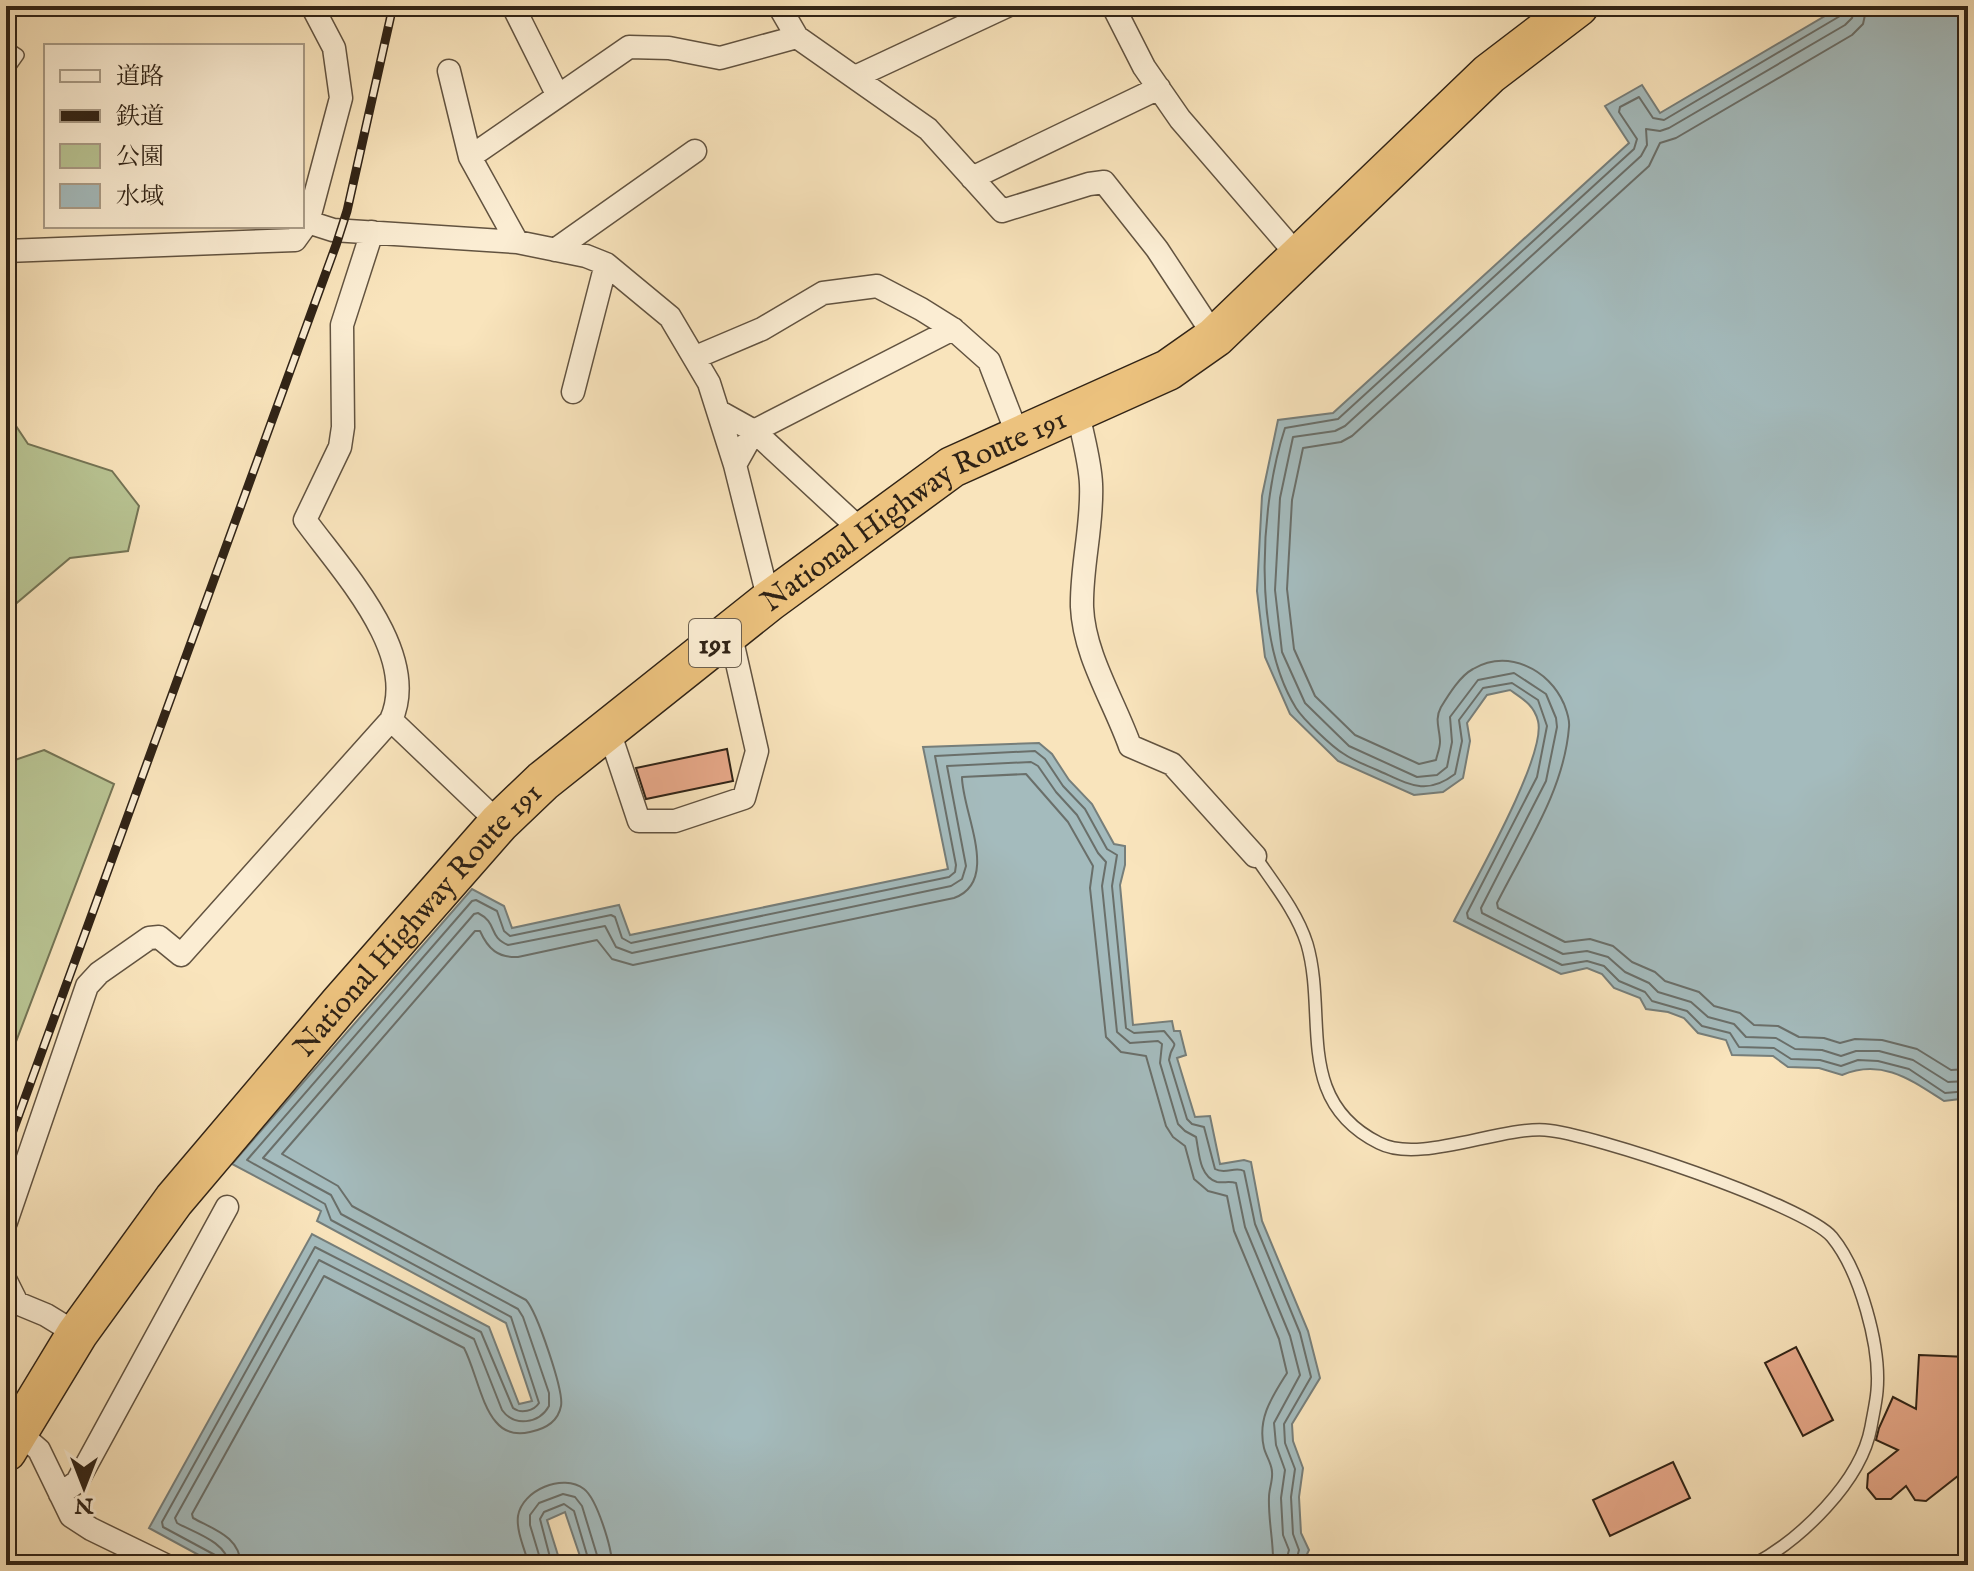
<svg xmlns="http://www.w3.org/2000/svg" width="1974" height="1571" viewBox="0 0 1974 1571" font-family="'IM FELL English','Noto Serif JP',serif">
<style>
.green{fill:#b9c594;stroke:#747455;stroke-width:2}
.water{fill:#a4bbbd;stroke:#767e7a;stroke-width:2}
.lines{fill:none;stroke-linecap:round;stroke-linejoin:round}
.shore{stroke:#6a6f6a;stroke-width:2}
.building{fill:#e8a98a;stroke:#302316;stroke-width:2}
.lane-casing{stroke:#625340;stroke-width:14}
.street-casing{stroke:#625340;stroke-width:25}
.highway-casing{stroke:#302316;stroke-width:43}
.lane{stroke:#fbedd3;stroke-width:11}
.street{stroke:#fbedd3;stroke-width:22}
.highway{stroke:#ecc27e;stroke-width:40}
.rail-casing{stroke:#302316;stroke-width:9}
.rail{stroke:#fbedd3;stroke-width:6;stroke-dasharray:18;stroke-linecap:butt}
.labels{text-anchor:middle;stroke-width:6;stroke-linejoin:round;paint-order:stroke}
.shield{fill:#fbedd3;stroke:#6d604f;stroke-width:2}
.shield-label{font-size:28px;font-weight:bold;fill:#302316}
.street-label{font-size:30px;fill:#302316;stroke:#fbedd3}
</style>
<rect width="100%" height="100%" fill="#f9e4bc"/>
<filter id="stains"><feTurbulence type="fractalNoise" baseFrequency=".0025" numOctaves="4"/><feColorMatrix values="0 0 0 0 .2 0 0 0 0 .09 0 0 0 0 .02 0 0 0 .5 -.17"/></filter>
<radialGradient id="worn" r=".72"><stop offset=".6" stop-color="#630" stop-opacity="0"/><stop offset="1" stop-color="#630" stop-opacity=".3"/></radialGradient>
<path class="green" d="M 6,411 L 28,444 L 112,471 L 139,506 L 128,551 L 70,558 L 6,612 Z
M 44,750 L 114,784 L 6,1068 L 6,763 Z"/>
<path class="water" d="M 1842,6 L 1968,6 L 1968,1098 L 1944,1101 C 1911,1080 1882,1058 1842,1075 L 1819,1068 L 1788,1067 L 1773,1056 L 1732,1055 L 1726,1040 L 1698,1033 L 1684,1018 L 1668,1012 L 1646,1009 L 1640,998 L 1614,988 L 1602,974 L 1587,968 L 1561,974 L 1454,921 C 1473,884 1547,755 1538,721 C 1534,705 1523,699 1510,690 L 1487,695 L 1467,723 L 1470,741 L 1463,778 L 1443,792 L 1414,795 L 1338,761 L 1290,714 L 1265,657 L 1257,591 L 1262,496 L 1278,420 L 1333,413 L 1629,143 L 1605,106 L 1642,85 L 1660,113 Z
M 1039,743 L 1052,754 L 1069,780 L 1092,804 L 1114,844 L 1125,846 L 1125,865 L 1120,885 L 1133,1025 L 1172,1021 L 1174,1031 L 1180,1031 L 1186,1055 L 1177,1058 L 1195,1117 L 1210,1116 L 1220,1164 L 1244,1160 L 1251,1162 L 1262,1221 L 1308,1331 L 1320,1378 L 1292,1424 L 1293,1441 L 1303,1468 L 1299,1497 L 1301,1533 L 1309,1550 L 1302,1565 L 583,1565 L 565,1512 L 547,1520 L 561,1565 L 217,1565 L 149,1528 L 312,1234 L 489,1327 L 519,1404 L 532,1401 L 506,1323 L 317,1221 L 321,1211 L 232,1164 L 472,889 L 504,906 L 512,928 L 619,905 L 630,935 L 948,869 L 923,747 Z"/>
<g class="lines">
<path class="shore" d="M 1845,6 L 1840,16 L 1664,120 L 1653,118 L 1639,97 L 1620,107 L 1619,112 L 1637,139 L 1634,149 L 1338,419 L 1285,428 C 1260,504 1252,637 1296,708 C 1303,719 1332,747 1344,754 C 1354,761 1366,765 1377,770 C 1407,783 1425,797 1455,774 L 1462,741 L 1459,720 L 1483,688 L 1512,683 L 1538,700 L 1547,726 L 1537,777 L 1467,913 L 1468,918 L 1562,965 L 1587,961 L 1604,966 L 1619,981 L 1645,992 L 1652,1001 L 1687,1011 L 1702,1026 L 1730,1033 L 1739,1047 L 1774,1048 L 1791,1059 L 1820,1060 L 1841,1066 L 1858,1060 L 1878,1061 L 1909,1069 L 1945,1093 L 1968,1091
M 1855,6 L 1852,18 L 1845,25 L 1669,128 L 1660,131 L 1646,129 L 1647,145 L 1641,156 L 1345,426 L 1335,431 L 1293,437 L 1280,498 L 1275,590 L 1282,652 L 1305,703 L 1349,746 L 1417,777 L 1437,775 L 1447,767 L 1452,742 L 1450,717 L 1478,680 L 1514,673 L 1546,694 L 1556,718 L 1557,727 L 1546,781 L 1481,908 L 1482,913 L 1563,954 L 1587,951 L 1608,957 L 1625,972 L 1649,983 L 1658,992 L 1691,1002 L 1708,1017 L 1734,1024 L 1746,1037 L 1776,1038 L 1795,1049 L 1822,1050 L 1841,1056 L 1856,1051 L 1879,1051 L 1913,1060 L 1948,1082 L 1968,1081
M 1867,6 L 1863,24 L 1852,35 L 1676,138 L 1660,143 L 1649,166 L 1352,436 L 1341,442 L 1303,448 L 1292,500 L 1287,589 L 1294,649 L 1315,696 L 1355,735 L 1419,764 L 1436,760 C 1437,755 1440,748 1440,742 C 1440,729 1434,720 1441,707 C 1449,694 1460,676 1473,669 C 1508,649 1549,669 1564,704 C 1567,712 1570,719 1569,727 C 1564,791 1525,847 1497,903 L 1498,908 L 1565,942 L 1590,939 L 1613,946 L 1632,962 L 1655,972 L 1665,981 L 1699,992 L 1714,1006 L 1740,1013 L 1754,1025 L 1778,1026 L 1799,1037 L 1824,1038 L 1840,1043 L 1855,1039 L 1882,1040 L 1917,1049 L 1951,1070 L 1968,1069
M 219,1565 L 215,1555 L 163,1527 L 162,1522 L 315,1247 L 481,1332 L 513,1408 C 521,1414 534,1411 539,1403 L 511,1317 L 331,1220 L 325,1204 L 247,1160 L 472,901 L 476,900 L 497,911 L 504,931 L 510,936 L 611,915 L 615,917 L 622,938 L 631,943 L 949,877 L 955,872 L 956,865 L 935,756 L 1035,751 L 1045,759 L 1063,786 L 1085,809 L 1107,849 L 1117,855 L 1112,886 L 1126,1028 L 1134,1033 L 1164,1031 C 1182,1052 1172,1039 1169,1060 L 1187,1119 L 1192,1124 L 1204,1127 L 1215,1169 C 1225,1175 1235,1166 1244,1171 L 1255,1224 L 1300,1333 L 1311,1377 L 1284,1424 L 1285,1443 L 1295,1469 L 1291,1497 L 1293,1534 L 1299,1550 L 1295,1565
M 229,1565 C 227,1542 195,1533 177,1523 L 175,1518 L 319,1260 L 474,1339 L 502,1410 C 514,1427 539,1424 549,1406 L 549,1393 L 523,1317 L 518,1309 L 341,1214 L 331,1195 L 263,1158 L 474,914 L 478,913 C 498,923 488,937 508,945 L 605,926 L 616,947 L 632,953 L 951,886 L 962,879 L 966,866 L 947,766 L 1031,762 L 1038,766 L 1056,792 L 1077,815 L 1098,853 L 1106,862 L 1102,886 L 1117,1032 L 1130,1043 L 1158,1041 L 1162,1044 L 1160,1063 L 1178,1124 L 1185,1131 L 1196,1137 C 1199,1151 1199,1177 1217,1182 C 1224,1183 1230,1181 1236,1183 L 1245,1227 L 1290,1336 L 1300,1375 L 1274,1423 L 1276,1445 L 1285,1470 L 1281,1498 L 1283,1535 L 1289,1550 L 1285,1565
M 241,1565 C 240,1537 215,1530 193,1518 L 192,1514 L 324,1276 L 464,1348 C 475,1369 481,1405 496,1422 C 505,1433 517,1435 530,1432 C 545,1429 558,1422 561,1406 C 564,1391 537,1312 526,1300 L 352,1206 L 338,1186 L 282,1154 L 475,931 L 480,931 C 488,949 498,958 518,957 L 597,940 L 612,959 L 633,965 L 954,898 C 1001,881 962,812 962,777 L 1026,774 L 1068,822 L 1093,866 L 1090,888 L 1106,1037 L 1121,1052 L 1146,1056 L 1166,1126 L 1173,1137 L 1185,1146 L 1194,1179 L 1208,1191 L 1227,1196 L 1234,1231 L 1279,1339 L 1287,1373 C 1272,1397 1257,1418 1264,1448 C 1266,1456 1272,1464 1272,1472 C 1273,1480 1269,1489 1269,1497 C 1268,1520 1274,1543 1273,1565
M 529,1565 C 525,1550 516,1531 518,1516 C 522,1490 563,1473 584,1489 C 597,1499 612,1548 612,1565
M 542,1565 L 530,1525 L 530,1515 L 539,1503 L 563,1494 L 575,1497 L 582,1506 L 600,1565
M 552,1565 L 540,1519 L 544,1512 L 564,1504 L 574,1511 L 590,1565"/>
</g>
<path class="building" d="M 727,749 L 733,781 L 646,799 L 636,768 Z
M 1796,1347 L 1833,1420 L 1803,1436 L 1765,1363 Z
M 1919,1355 L 1968,1357 L 1968,1468 L 1926,1501 L 1915,1500 L 1906,1486 L 1891,1499 L 1876,1499 L 1867,1488 L 1868,1474 L 1898,1450 L 1876,1440 L 1879,1428 L 1893,1397 L 1916,1409 Z
M 1673,1462 L 1690,1498 L 1610,1536 L 1593,1500 Z"/>
<g class="lines">
<defs>
<path id="lane" d="M 6,47 L 18,55 L 6,72
M 1255,856 C 1274,884 1297,912 1307,944 C 1328,1016 1293,1100 1379,1143 C 1419,1164 1498,1127 1545,1130 C 1591,1133 1805,1205 1832,1237 C 1860,1271 1881,1347 1877,1391 C 1876,1403 1873,1415 1871,1427 C 1861,1482 1800,1540 1753,1565"/>
<path id="street" d="M 513,6 L 558,96
M 779,6 L 797,37 L 928,129 L 1002,211 L 1089,184 L 1104,182 L 1157,249 L 1215,337
M 1113,6 L 1144,67 L 1180,119 L 1299,257
M 449,71 L 470,157
M 855,77 L 1007,6
M 972,178 L 1159,88
M 308,222 L 333,230 L 517,242 L 586,256 L 606,264 L 670,317 L 709,383 L 735,465 L 769,601
M 372,232 L 342,325 L 343,427 L 340,447 L 305,520 C 342,571 421,654 391,720 L 499,823
M 517,242 L 470,157 L 629,47 L 669,48 L 720,58 L 797,37
M 555,250 L 695,151
M 6,251 L 295,240 L 308,222 L 341,98 L 334,48 L 312,6
M 696,357 L 762,329 L 823,293 L 877,286 L 921,309 L 953,329 L 989,361 L 1018,436
M 573,392 L 606,264
M 718,411 L 754,431 L 953,329
M 1078,412 C 1082,435 1090,460 1091,484 C 1093,525 1081,566 1082,607 C 1084,655 1114,701 1130,746 L 1172,764 L 1255,856
M 735,465 L 754,431 L 863,532
M 608,728 L 639,821 L 675,821 L 744,798 L 757,751 L 730,632
M 6,1222 L 87,986 L 99,973 L 149,938 L 159,937 L 181,955 L 391,720
M 6,1281 L 17,1303 L 46,1315 L 77,1334
M 17,1431 L 39,1450 L 71,1516 L 91,1529 L 165,1565
M 60,1494 L 77,1482 L 227,1207"/>
<g id="highway">
<path id="s1" d="M 6,1451 L 77,1334 L 174,1200 L 340,1004 L 499,823 L 543,781 L 769,601 L 952,467 L 1168,370 L 1215,337 L 1489,74 L 1578,6"/>
</g>
</defs>
<use href="#lane" class="lane-casing"/>
<use href="#street" class="street-casing"/>
<use href="#highway" class="highway-casing"/>
<use href="#lane" class="lane"/>
<use href="#street" class="street"/>
<use href="#highway" class="highway"/>
<defs>
<path id="rail" d="M 6,1150 L 336,245 L 347,211 L 393,6"/>
</defs>
<use href="#rail" class="rail-casing"/>
<use href="#rail" class="rail"/>
</g>
<g class="labels">
<rect class="shield" x="689" y="619" width="52" height="48" rx="6"/>
<g class="shield-label">
<text x="715" y="653">191</text>
</g>
<g class="street-label">
<text dy="10" stroke="none"><textPath href="#s1" startOffset="1322">National Highway Route 191</textPath></text>
<text dy="10" stroke="none"><textPath href="#s1" startOffset="674">National Highway Route 191</textPath></text>
</g>
</g>
<rect width="1974" height="1571" fill="none" stroke="#f9e4bc" stroke-width="32"/>
<rect x="8" y="8" width="1958" height="1555" fill="none" stroke="#302316" stroke-width="4"/>
<rect x="16" y="16" width="1942" height="1539" fill="none" stroke="#302316" stroke-width="2"/>
<rect x="44" y="44" width="260" height="184" fill="#fbedd3" stroke="#aa9c87" stroke-width="2"/>
<rect x="60" y="70" width="40" height="12" fill="#fbedd3" stroke="#aa9c87" stroke-width="2"/>
<text x="116" y="84" font-size="24" fill="#302316">道路</text>
<rect x="60" y="110" width="40" height="12" fill="#302316" stroke="#aa9c87" stroke-width="2"/>
<text x="116" y="124" font-size="24" fill="#302316">鉄道</text>
<rect x="60" y="144" width="40" height="24" fill="#b9c594" stroke="#aa9c87" stroke-width="2"/>
<text x="116" y="164" font-size="24" fill="#302316">公園</text>
<rect x="60" y="184" width="40" height="24" fill="#a4bbbd" stroke="#aa9c87" stroke-width="2"/>
<text x="116" y="204" font-size="24" fill="#302316">水域</text>
<g transform="translate(84 1487) rotate(180)" stroke="#fbedd3" stroke-width="6" paint-order="stroke">
<path d="M0-6L14 30L0 20L-14 30Z" fill="#302316"/>
<text y="-12" font-size="22" font-weight="bold" text-anchor="middle" fill="#302316">N</text>
</g>
<rect width="100%" height="100%" filter="url(#stains)"/>
<rect width="100%" height="100%" fill="url(#worn)"/>
</svg>
